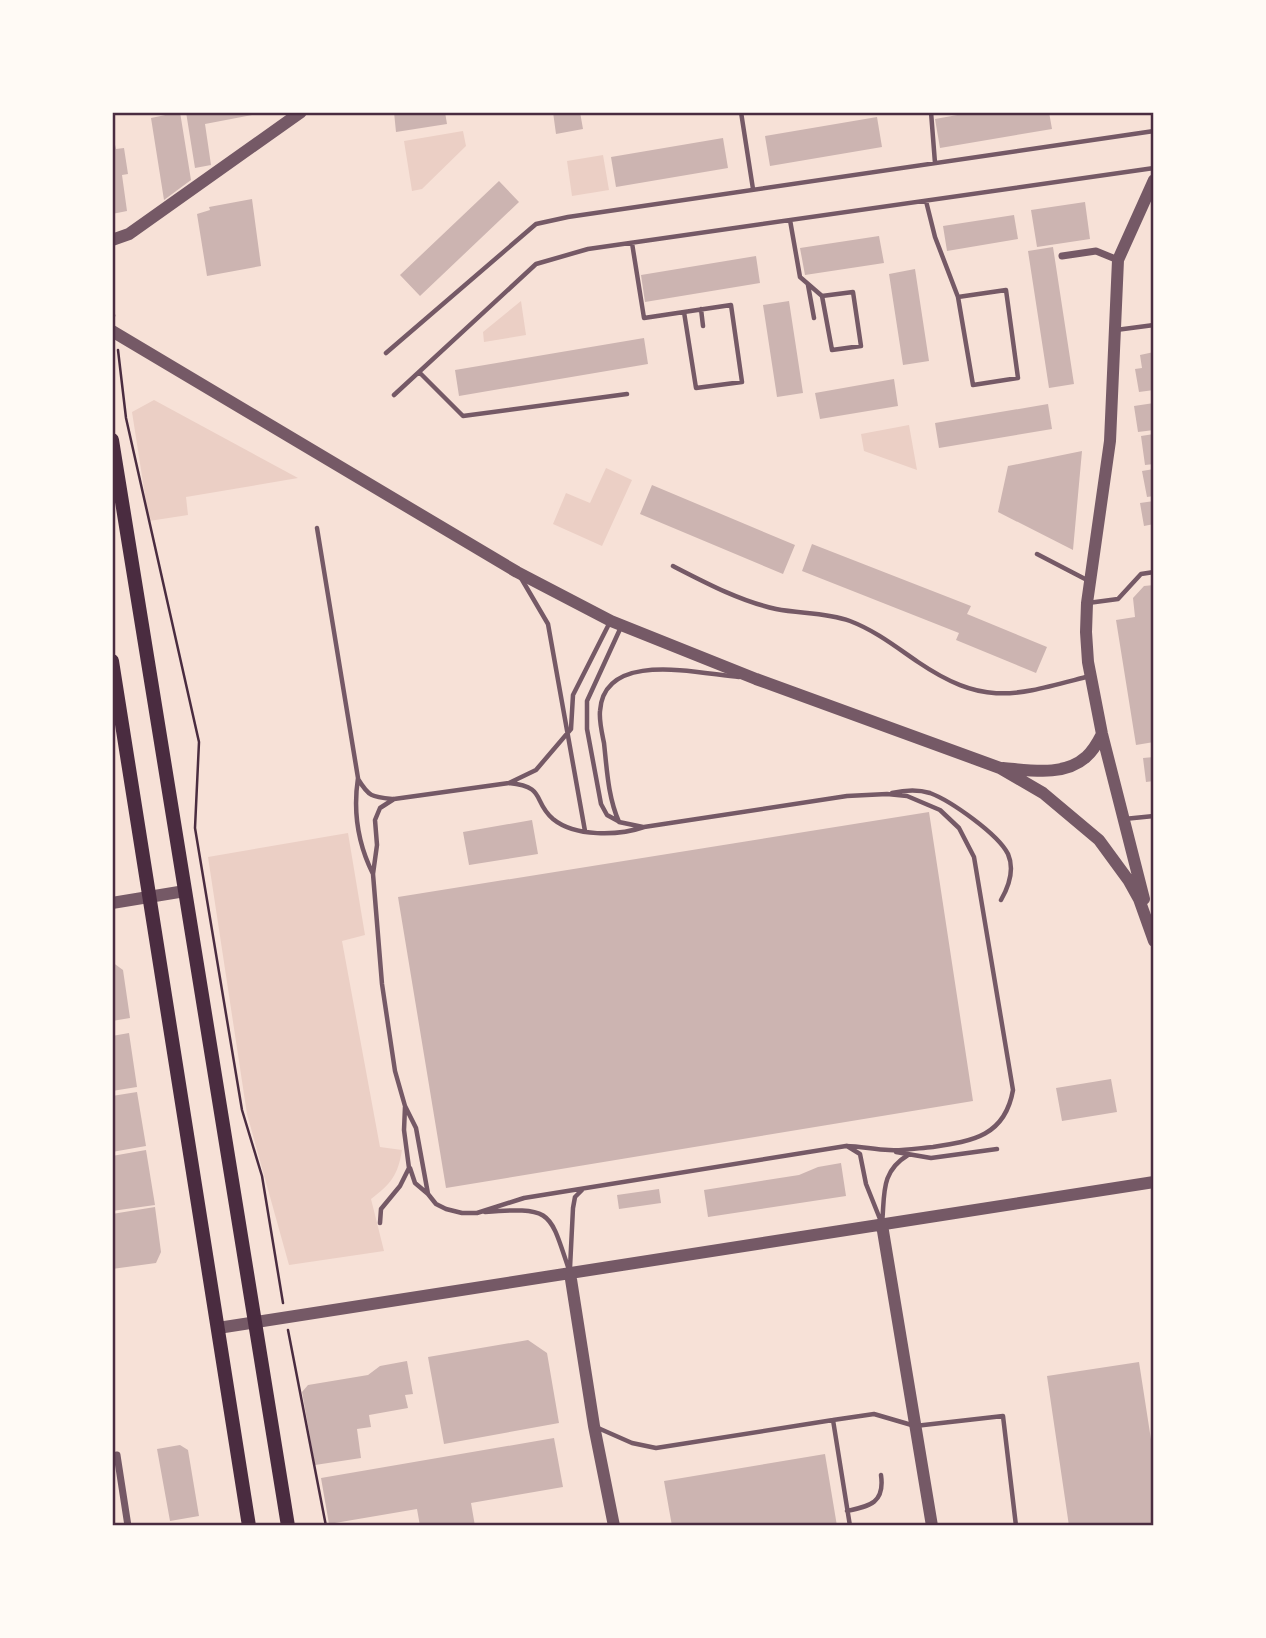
<svg xmlns="http://www.w3.org/2000/svg" width="1266" height="1638" viewBox="0 0 1266 1638" font-family="'Varela Round',sans-serif">
<style>
.green{fill:#ebcfc5}
.building{fill:#ccb4b1}
.lines{fill:none;stroke-linecap:round;stroke-linejoin:round}
.path{stroke:#4a2c40;stroke-width:2.5}
.service{stroke:#755966;stroke-width:4.5}
.minor{stroke:#755966;stroke-width:7}
.tertiary{stroke:#755966;stroke-width:12}
.primary{stroke:#4a2c40;stroke-width:14}
.neatline{fill:none;stroke:#4a2c40;stroke-width:2.5}
</style>
<rect width="100%" height="100%" fill="#f7e1d7"/>
<path class="green" d="M 463,131 L 466,146 L 422,189 L 412,191 L 404,141 Z
M 603,155 L 609,190 L 572,196 L 567,161 Z
M 521,301 L 526,335 L 484,342 L 483,332 Z
M 154,400 L 298,478 L 186,497 L 188,515 L 149,521 L 132,412 Z
M 909,425 L 917,470 L 864,451 L 861,434 Z
M 606,468 L 632,480 L 602,546 L 553,524 L 566,493 L 590,503 Z
M 348,833 L 365,935 L 342,941 L 380,1147 L 402,1150 C 398,1175 391,1184 371,1199 L 384,1251 L 289,1265 L 247,1114 L 208,857 Z"/>
<path class="building" d="M 180,112 L 191,180 L 164,200 L 151,118 Z
M 186,112 L 263,112 L 263,113 L 205,124 L 211,165 L 195,168 Z
M 394,112 L 445,112 L 447,124 L 396,132 Z
M 553,112 L 580,112 L 583,129 L 556,134 Z
M 974,112 L 1049,112 L 1052,129 L 940,148 L 935,119 Z
M 877,117 L 882,147 L 770,166 L 765,136 Z
M 112,132 L 116,149 L 124,148 L 128,174 L 122,175 L 127,211 L 112,214 Z
M 723,138 L 728,168 L 616,187 L 611,157 Z
M 499,181 L 519,202 L 420,296 L 400,275 Z
M 252,199 L 261,266 L 207,276 L 197,214 L 210,210 L 209,207 Z
M 1085,202 L 1090,239 L 1037,247 L 1031,210 Z
M 1014,215 L 1018,239 L 947,251 L 943,226 Z
M 879,236 L 884,263 L 805,275 L 800,248 Z
M 1053,247 L 1074,384 L 1049,388 L 1028,251 Z
M 756,256 L 760,283 L 645,302 L 641,275 Z
M 915,269 L 929,361 L 903,365 L 889,274 Z
M 789,301 L 803,393 L 777,397 L 763,305 Z
M 644,338 L 648,364 L 459,396 L 455,370 Z
M 1154,352 L 1154,390 L 1139,392 L 1135,369 L 1142,368 L 1140,355 Z
M 894,379 L 898,406 L 820,419 L 815,393 Z
M 1154,403 L 1154,430 L 1138,432 L 1134,406 Z
M 1048,404 L 1052,429 L 939,448 L 935,423 Z
M 1154,434 L 1154,464 L 1145,465 L 1141,436 Z
M 1082,451 L 1073,550 L 998,512 L 1008,466 Z
M 1154,469 L 1154,496 L 1147,497 L 1142,471 Z
M 652,485 L 795,545 L 783,574 L 640,514 Z
M 1154,501 L 1154,524 L 1144,526 L 1140,503 Z
M 812,544 L 971,606 L 967,614 L 1047,647 L 1036,673 L 956,640 L 959,633 L 802,571 Z
M 1154,585 L 1154,742 L 1136,745 L 1116,620 L 1135,617 L 1133,598 L 1144,586 Z
M 1154,757 L 1154,781 L 1146,782 L 1143,758 Z
M 929,812 L 973,1101 L 446,1188 L 398,897 Z
M 532,820 L 538,854 L 469,865 L 463,832 Z
M 112,962 L 123,970 L 130,1018 L 112,1021 Z
M 129,1033 L 137,1087 L 112,1091 L 112,1036 Z
M 1111,1079 L 1117,1112 L 1062,1121 L 1056,1088 Z
M 137,1092 L 146,1146 L 112,1152 L 112,1096 Z
M 146,1150 L 155,1205 L 112,1211 L 112,1156 Z
M 841,1163 L 846,1196 L 708,1217 L 704,1190 L 799,1175 L 818,1167 Z
M 659,1189 L 661,1203 L 619,1209 L 617,1195 Z
M 155,1207 L 161,1252 L 156,1263 L 112,1269 L 112,1214 Z
M 528,1340 L 547,1353 L 559,1423 L 444,1444 L 428,1357 Z
M 407,1361 L 413,1394 L 405,1395 L 408,1408 L 369,1415 L 371,1427 L 357,1429 L 361,1458 L 315,1465 L 302,1392 L 308,1385 L 368,1375 L 380,1366 Z
M 1139,1362 L 1154,1459 L 1154,1525 L 1069,1526 L 1047,1376 Z
M 554,1438 L 563,1487 L 471,1503 L 475,1526 L 420,1526 L 417,1509 L 329,1524 L 321,1478 Z
M 180,1445 L 188,1450 L 199,1516 L 170,1521 L 157,1449 Z
M 825,1454 L 837,1526 L 672,1526 L 664,1481 Z"/>
<g class="lines">
<path class="path" d="M 112,300 L 114,316
M 118,350 L 126,418 L 199,742 L 195,828 L 242,1110 L 262,1176 L 283,1303
M 288,1330 L 326,1526"/>
<path class="service" d="M 640,112 L 648,112
M 741,112 L 753,189
M 931,112 L 935,163
M 926,201 L 935,237 L 958,297 L 973,385 L 1018,378 L 1006,290 L 958,297
M 790,220 L 800,277 L 822,296 L 832,350 L 861,346 L 853,292 L 822,296
M 632,243 L 644,318 L 684,312 L 696,388 L 742,382 L 731,305 L 684,312
M 808,285 L 814,318
M 701,309 L 703,326
M 1116,330 L 1154,325
M 386,353 L 536,224 L 568,217 L 1154,131
M 419,372 L 463,416 L 627,394
M 394,395 L 536,264 L 588,249 L 1154,168
M 317,528 L 358,778 C 353,811 358,844 373,874
M 1037,554 L 1087,580
M 673,566 C 706,583 740,601 776,609 C 801,614 825,612 850,621 C 876,631 896,647 918,662 C 986,708 1016,695 1090,676
M 521,578 L 548,624 L 585,831
M 1088,603 L 1118,599 L 1141,574 L 1154,572
M 358,779 C 369,797 372,797 393,799
M 509,783 C 547,787 532,801 553,819 C 575,837 618,836 644,827 L 847,796 L 887,794 L 907,796 L 940,810 L 959,828 L 974,857 L 1013,1090 C 1005,1136 973,1141 933,1147 C 919,1148 903,1151 889,1150 C 875,1150 861,1146 846,1146 L 524,1198 L 477,1213 L 462,1213 L 446,1209 L 436,1204 L 428,1194 L 416,1128 L 405,1106 L 395,1071 L 382,984 L 373,874 L 377,845 L 375,820 L 380,808 L 394,799 L 509,783 L 536,770 L 571,729 L 573,695 L 610,622
M 892,793 C 905,790 917,789 930,793 C 951,801 998,834 1008,854 C 1015,870 1009,886 1001,900
M 1124,819 L 1154,816
M 618,821 L 607,815 L 601,804 L 587,729 L 587,701 L 621,627
M 643,827 L 619,822 C 608,797 607,770 604,743 C 602,733 599,721 600,711 C 604,649 700,674 739,677
M 847,1146 L 860,1154 L 866,1184 L 882,1224
M 896,1152 L 931,1158 L 997,1149
M 410,1168 L 415,1183 L 428,1194
M 485,1212 C 553,1207 549,1210 570,1273
M 380,1223 L 381,1209 L 400,1186 L 409,1168 L 404,1130 L 405,1107
M 882,1224 C 885,1194 880,1172 908,1155
M 570,1268 L 573,1208 L 575,1197 L 582,1190
M 598,1428 L 632,1443 L 656,1448 L 833,1420
M 847,1511 C 870,1506 885,1503 881,1475
M 850,1526 L 833,1420 L 874,1414 L 915,1426 L 1003,1416 L 1016,1526"/>
<path class="minor" d="M 1062,256 L 1096,251 L 1118,260
M 112,1456 L 117,1455 L 128,1526"/>
<path class="tertiary" d="M 112,240 L 129,234 L 301,112
M 112,331 L 517,572 L 611,621 L 756,679 L 1000,768 L 1043,793 L 1099,840 L 1129,881 L 1139,899 L 1154,941
M 1003,768 C 1029,770 1064,777 1086,757 C 1093,751 1098,742 1102,734
M 1144,899 L 1102,734 L 1088,662 L 1086,632 L 1087,603 L 1110,441 L 1118,260 L 1154,180
M 112,903 L 185,891
M 882,1225 L 932,1526
M 570,1273 L 594,1426 L 614,1526
M 218,1328 L 1154,1182"/>
<path class="primary" d="M 112,440 L 288,1526
M 112,661 L 249,1526"/>
</g>
<rect width="1266" height="1638" fill="none" stroke="#fffaf5" stroke-width="228"/>
<rect x="114" y="114" width="1038" height="1410" class="neatline"/>
</svg>
